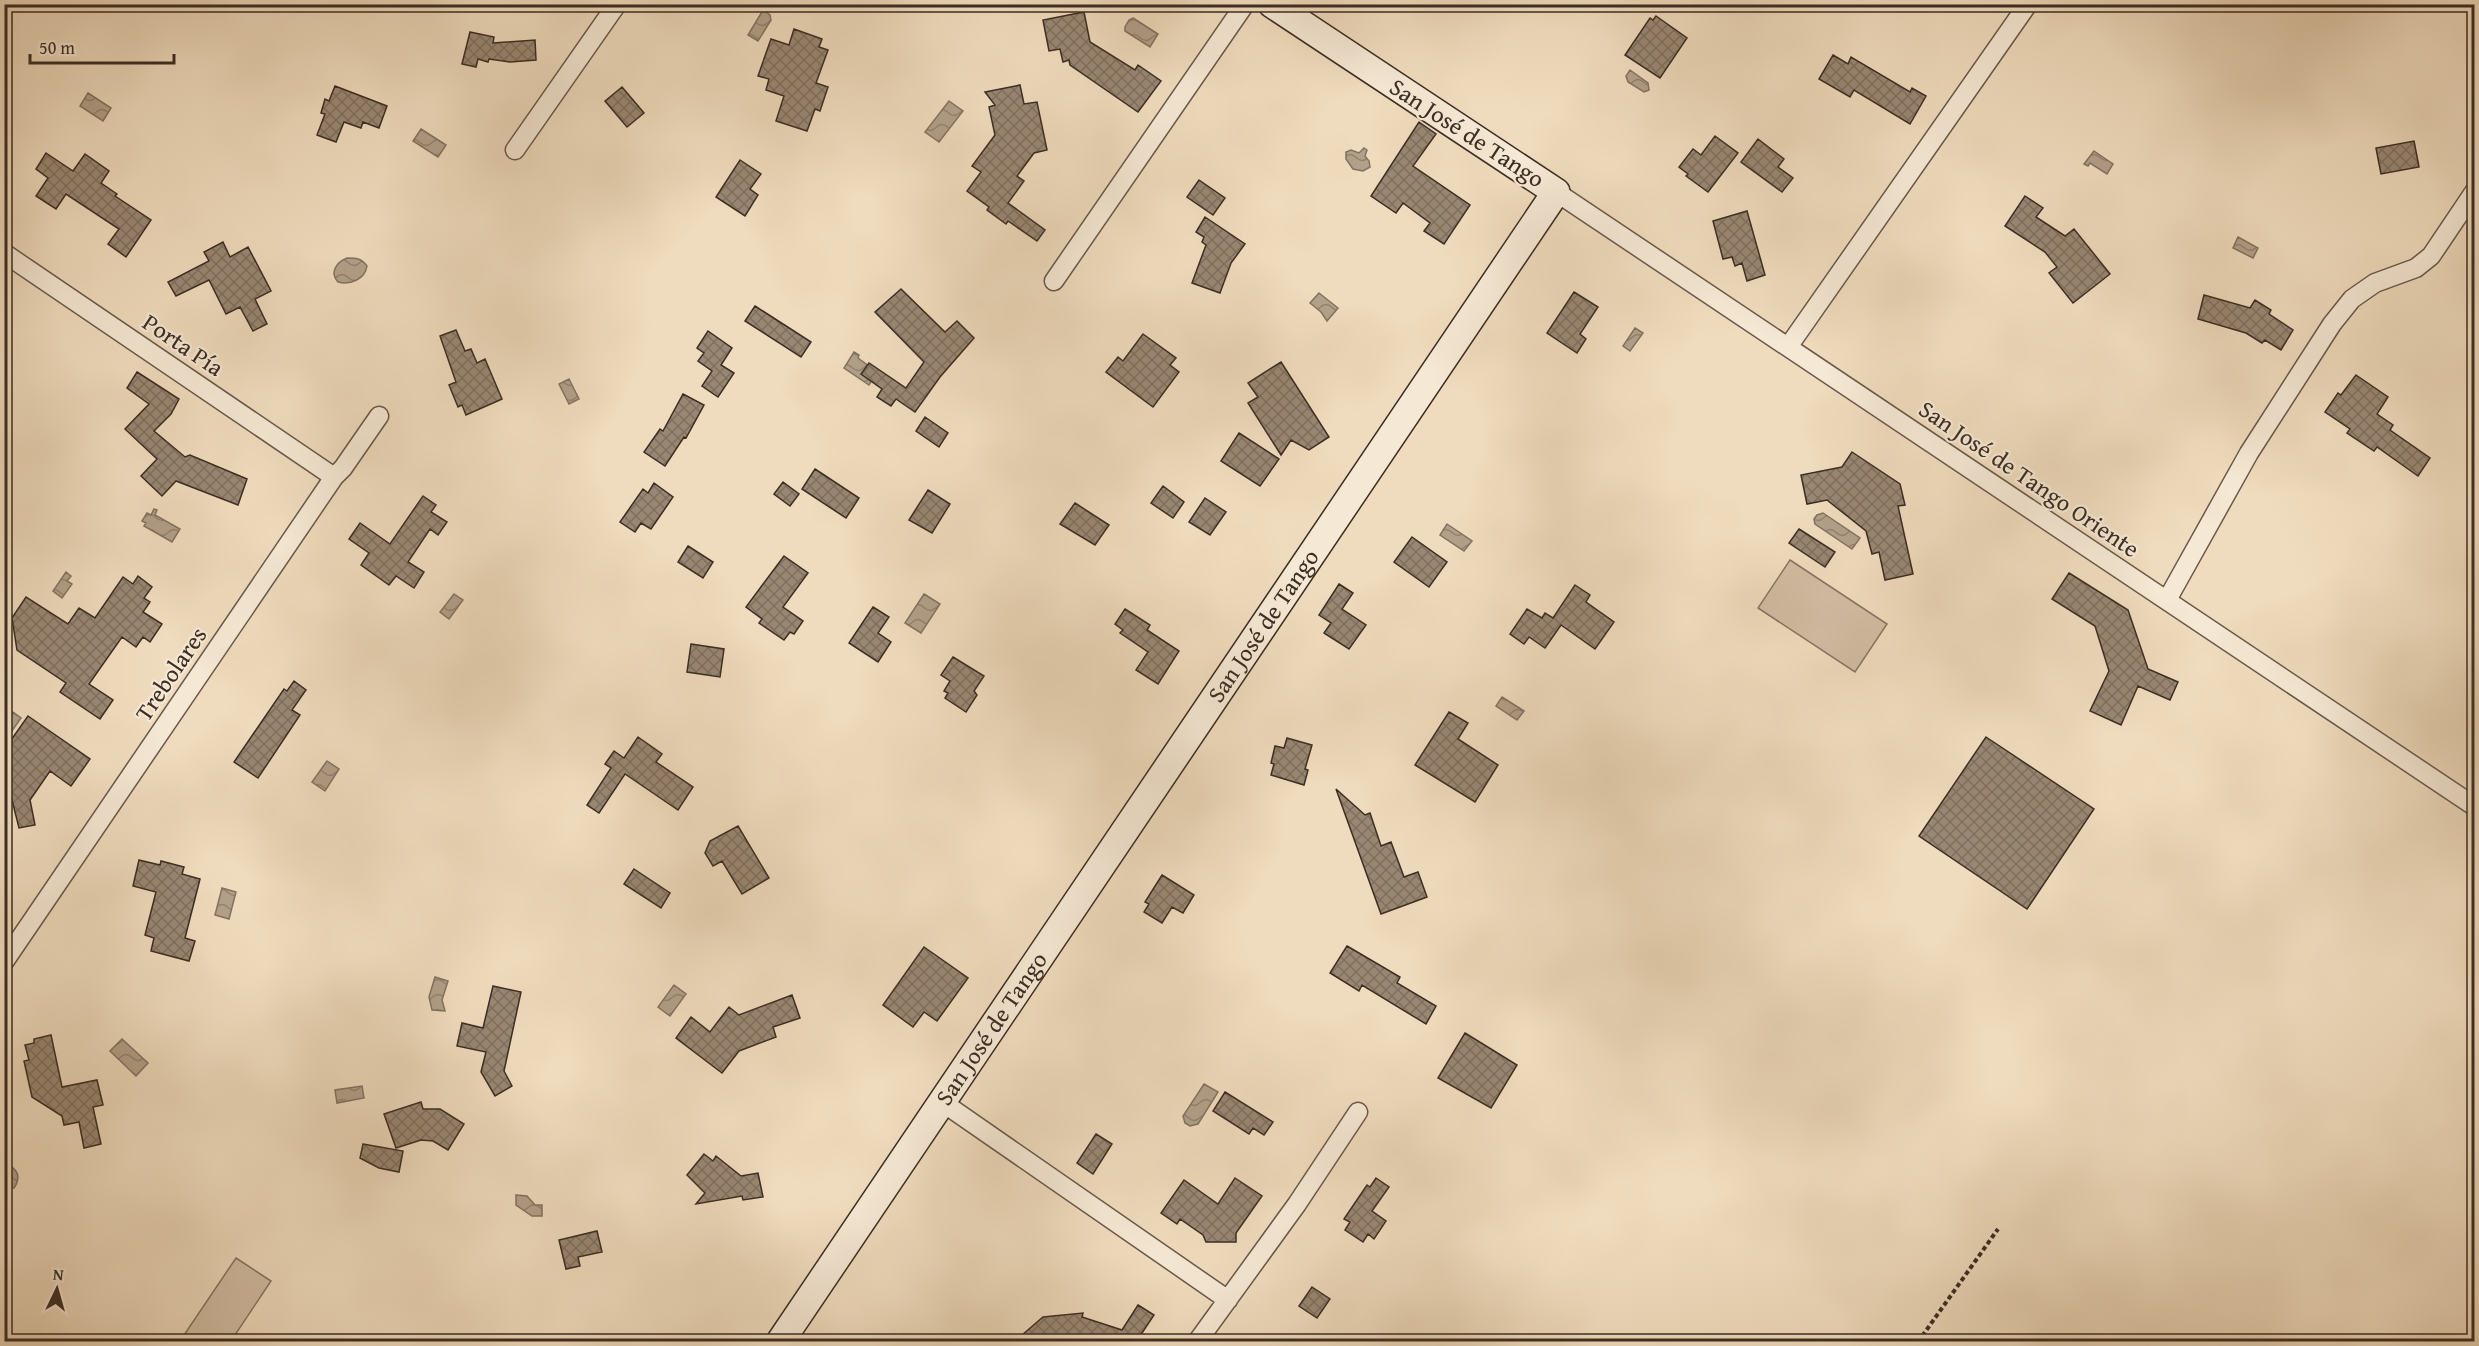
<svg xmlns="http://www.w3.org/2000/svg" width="2479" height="1346" viewBox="0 0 2479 1346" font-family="'Gentium Book Plus',serif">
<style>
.pitch{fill:#d1bda3;stroke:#867563;stroke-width:1.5}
.water{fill:url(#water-waves);stroke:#837260;stroke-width:1.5}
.building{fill:url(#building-cross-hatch);stroke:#3c2d23;stroke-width:1.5}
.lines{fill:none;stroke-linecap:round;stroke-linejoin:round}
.street-casing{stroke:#69584a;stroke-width:21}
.secondary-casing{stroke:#3c2d23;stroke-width:30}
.path{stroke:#3c2d23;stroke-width:4;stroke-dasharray:4.5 3;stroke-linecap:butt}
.street{stroke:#f5e8d4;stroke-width:18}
.secondary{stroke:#f5e8d4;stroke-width:27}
.labels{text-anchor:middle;stroke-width:4.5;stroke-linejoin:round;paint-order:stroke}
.street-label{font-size:24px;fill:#3c2d23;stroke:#f5e8d4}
</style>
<defs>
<pattern id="water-waves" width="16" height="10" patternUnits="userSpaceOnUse" patternTransform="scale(1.5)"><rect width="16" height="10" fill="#b2a089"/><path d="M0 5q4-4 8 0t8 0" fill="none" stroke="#928370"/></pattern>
<pattern id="building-cross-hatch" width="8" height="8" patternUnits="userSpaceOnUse" patternTransform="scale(1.5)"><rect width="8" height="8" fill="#998773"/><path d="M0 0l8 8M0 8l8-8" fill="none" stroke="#7e6f5e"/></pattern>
</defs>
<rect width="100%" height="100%" fill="#efdbbd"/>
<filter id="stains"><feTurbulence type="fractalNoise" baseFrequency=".00333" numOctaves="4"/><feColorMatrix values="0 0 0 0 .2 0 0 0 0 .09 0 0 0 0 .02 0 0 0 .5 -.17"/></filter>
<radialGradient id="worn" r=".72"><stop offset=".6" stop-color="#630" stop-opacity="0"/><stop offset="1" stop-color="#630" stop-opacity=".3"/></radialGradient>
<path class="pitch" d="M 1790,560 L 1887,624 L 1855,672 L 1758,608 Z
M 236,1258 L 271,1281 L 231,1341 L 180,1341 Z"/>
<path class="water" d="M 763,10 L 770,15 L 771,20 L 758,41 L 748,35 Z
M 1133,18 L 1158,34 L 1150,47 L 1125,31 L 1125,27 L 1129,20 Z
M 1630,70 L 1648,83 L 1649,90 L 1644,92 L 1628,82 L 1626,76 Z
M 88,93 L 111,108 L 103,121 L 80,106 Z
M 949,101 L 963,111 L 939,142 L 925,132 Z
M 421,129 L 446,145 L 438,157 L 413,141 Z
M 1364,148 L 1367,150 L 1365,156 L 1369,161 L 1370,167 L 1363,171 L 1353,169 L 1346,159 L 1346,152 L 1351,150 L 1359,153 Z
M 2094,151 L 2113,164 L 2107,174 L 2090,163 L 2088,166 L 2084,164 Z
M 2238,237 L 2258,248 L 2253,258 L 2233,248 Z
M 347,258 C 356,258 361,258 367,266 C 365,280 350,285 338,282 C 329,272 337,262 347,258 Z
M 1319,293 L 1338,308 L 1327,321 L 1321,312 L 1310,303 Z
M 1635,328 L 1643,333 L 1630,351 L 1623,346 Z
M 854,352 L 859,355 L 858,358 L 877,372 L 869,385 L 844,368 Z
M 569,379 L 579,399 L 569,404 L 559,384 Z
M 154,509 L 157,510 L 155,515 L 180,529 L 172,542 L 144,526 L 146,523 L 142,521 L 147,513 L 151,515 Z
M 1823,513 L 1860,538 L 1852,549 L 1815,524 L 1814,519 L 1817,515 Z
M 1447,524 L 1472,541 L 1464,551 L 1440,535 Z
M 66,572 L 71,576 L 67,581 L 72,584 L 62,598 L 53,591 Z
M 454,594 L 463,600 L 449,619 L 440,612 Z
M 924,594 L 940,604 L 921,633 L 905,623 Z
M 1502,697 L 1524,711 L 1517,720 L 1496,706 Z
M 13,712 L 21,718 L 7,738 L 5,736 L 5,723 Z
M 327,761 L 339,769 L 325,791 L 312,782 Z
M 222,888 L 236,892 L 229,919 L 215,915 Z
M 435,977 L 448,981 L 442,1000 L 445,1011 L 432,1010 L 429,997 Z
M 674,985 L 686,994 L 670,1016 L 658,1007 Z
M 122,1039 L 148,1063 L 136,1076 L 110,1051 Z
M 1204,1084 L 1218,1092 L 1198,1124 L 1190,1126 L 1185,1123 L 1183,1116 Z
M 362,1086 L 364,1098 L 337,1103 L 335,1090 Z
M 4,1163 C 17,1168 22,1176 14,1188 L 9,1189 L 5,1186 Z
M 516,1195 L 527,1196 L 535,1205 L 542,1205 L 542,1216 L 532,1216 L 516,1205 Z"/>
<path class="building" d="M 1084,12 L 1090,42 L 1135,70 L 1138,65 L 1161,81 L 1138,112 L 1070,65 L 1069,60 L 1063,62 L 1060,49 L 1049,51 L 1043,20 Z
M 1656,16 L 1687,38 L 1660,78 L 1625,55 L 1650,18 L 1653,20 Z
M 794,29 L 822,39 L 819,47 L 828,50 L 816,83 L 828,87 L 820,111 L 815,109 L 807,131 L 776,121 L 784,96 L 766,90 L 769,79 L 758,76 L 771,39 L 789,45 Z
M 470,32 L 494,37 L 493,43 L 535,40 L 536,60 L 510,62 L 489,59 L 488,62 L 478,59 L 476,67 L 462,64 Z
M 1833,55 L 1848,64 L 1851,57 L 1910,92 L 1912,88 L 1926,96 L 1910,124 L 1854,90 L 1850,97 L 1819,79 Z
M 1020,85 L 1024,104 L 1037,102 L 1047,150 L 1034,153 L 1017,176 L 1024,181 L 1008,203 L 1045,230 L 1037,241 L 1008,221 L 1006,224 L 987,210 L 989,207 L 967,191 L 981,172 L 972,166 L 995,135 L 989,107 L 995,105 L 985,92 Z
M 335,86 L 387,106 L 379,128 L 363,122 L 361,128 L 344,122 L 336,142 L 317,135 L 325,114 L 321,113 L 325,99 L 329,101 Z
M 622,87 L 644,113 L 627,127 L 605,101 Z
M 1419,122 L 1436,134 L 1413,166 L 1470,205 L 1444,244 L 1424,231 L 1430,223 L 1403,203 L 1396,213 L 1371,196 Z
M 1715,136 L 1738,153 L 1708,192 L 1686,176 L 1688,174 L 1679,167 L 1693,149 L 1701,155 Z
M 1758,139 L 1784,159 L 1778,167 L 1793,178 L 1782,192 L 1741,162 Z
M 2414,141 L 2419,167 L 2381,174 L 2376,148 Z
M 46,153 L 73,171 L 85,154 L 109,171 L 101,183 L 117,194 L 115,196 L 151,220 L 126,257 L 108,244 L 119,229 L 66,194 L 56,209 L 36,196 L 48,178 L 36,169 Z
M 740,160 L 761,174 L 750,189 L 758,195 L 745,216 L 716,197 Z
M 1199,180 L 1225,198 L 1213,215 L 1187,197 Z
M 2025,196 L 2043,208 L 2036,217 L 2065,236 L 2074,229 L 2110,274 L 2073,303 L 2049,273 L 2057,267 L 2045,252 L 2005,226 Z
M 1747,211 L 1765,275 L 1747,281 L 1742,263 L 1735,266 L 1732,257 L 1723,259 L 1713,221 Z
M 1205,217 L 1245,244 L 1231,263 L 1220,293 L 1192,283 L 1206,245 L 1202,242 L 1204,237 L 1196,232 Z
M 223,242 L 230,257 L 248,247 L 271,291 L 255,299 L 267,324 L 253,331 L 240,307 L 226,314 L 209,280 L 176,296 L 168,282 L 209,261 L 204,252 Z
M 901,289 L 945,332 L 957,321 L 974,338 L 940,377 L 915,412 L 896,399 L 891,406 L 877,397 L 882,389 L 861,374 L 869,363 L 906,388 L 924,362 L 875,312 Z
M 1574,292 L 1598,307 L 1580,334 L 1586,339 L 1577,353 L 1547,333 Z
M 2204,295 L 2250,308 L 2255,300 L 2271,310 L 2269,314 L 2293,330 L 2281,350 L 2265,340 L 2262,343 L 2246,333 L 2198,319 Z
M 755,306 L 811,342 L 801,357 L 745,321 Z
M 456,330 L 465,351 L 471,349 L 477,363 L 485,359 L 502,399 L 466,415 L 462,405 L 458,407 L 449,385 L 456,382 L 440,336 Z
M 708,331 L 732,348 L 721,365 L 734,373 L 718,397 L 702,386 L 712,371 L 698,361 L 704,353 L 697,348 Z
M 1143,334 L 1176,358 L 1170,365 L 1179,372 L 1153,407 L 1106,372 L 1118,357 L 1123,361 Z
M 1281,362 L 1329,437 L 1309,450 L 1291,440 L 1281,455 L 1248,403 L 1258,397 L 1248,383 Z
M 137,372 L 179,399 L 171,414 L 154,431 L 185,457 L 190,455 L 247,479 L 238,505 L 176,481 L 162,496 L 141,476 L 157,459 L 125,429 L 149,404 L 127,388 Z
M 2356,375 L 2388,397 L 2377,414 L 2393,425 L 2390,430 L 2430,458 L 2418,476 L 2377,447 L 2374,451 L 2347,433 L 2350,429 L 2325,412 L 2338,393 L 2341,395 Z
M 683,394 L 704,405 L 686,438 L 684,437 L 665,466 L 644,452 L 660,429 L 663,431 Z
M 925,417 L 948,433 L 939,447 L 916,431 Z
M 1239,433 L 1279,459 L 1260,486 L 1221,461 Z
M 1852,452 L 1900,484 L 1905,505 L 1898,506 L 1913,574 L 1885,580 L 1879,552 L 1872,554 L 1866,531 L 1827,500 L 1807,504 L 1801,475 L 1842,467 Z
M 815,469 L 859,498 L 846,518 L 802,489 Z
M 783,482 L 799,494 L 790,506 L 774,494 Z
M 654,483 L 673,497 L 651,529 L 641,523 L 635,532 L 620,522 L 643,489 L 648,493 Z
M 1163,486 L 1184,502 L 1173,518 L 1151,503 Z
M 928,490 L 950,504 L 932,533 L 909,520 Z
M 423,496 L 436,505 L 431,512 L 447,522 L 438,535 L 430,529 L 408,562 L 424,572 L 414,588 L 396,576 L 389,585 L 361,565 L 369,553 L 349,539 L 360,523 L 390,544 Z
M 1205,498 L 1226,512 L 1210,535 L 1189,522 Z
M 1075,503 L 1109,525 L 1095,545 L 1060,524 Z
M 1799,529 L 1835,552 L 1825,567 L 1789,543 Z
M 1412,537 L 1447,562 L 1429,587 L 1394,562 Z
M 688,546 L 713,562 L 703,578 L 678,562 Z
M 784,556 L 808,573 L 783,607 L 803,621 L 794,634 L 790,632 L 784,640 L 759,623 L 762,619 L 746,607 Z
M 2069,573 L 2128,610 L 2148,669 L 2178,682 L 2170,700 L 2138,686 L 2121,725 L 2090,711 L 2109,671 L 2095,626 L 2052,599 Z
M 138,576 L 152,587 L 144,598 L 150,602 L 143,612 L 162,624 L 150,642 L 143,637 L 136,647 L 122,637 L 89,684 L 113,700 L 100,719 L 60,692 L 66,683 L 17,650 L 12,618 L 26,597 L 68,624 L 79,608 L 95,618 L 123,577 L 133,584 Z
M 1339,584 L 1353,593 L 1342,609 L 1366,625 L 1349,649 L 1324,633 L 1331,623 L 1319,615 Z
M 1575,585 L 1590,595 L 1586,602 L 1614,622 L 1595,649 L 1561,625 L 1545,648 L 1529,637 L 1524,644 L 1510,634 L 1527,609 L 1542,618 L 1545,613 L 1553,618 Z
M 873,607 L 889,617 L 878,633 L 891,642 L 878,662 L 849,643 Z
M 1125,609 L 1150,625 L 1147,630 L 1179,651 L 1158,684 L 1136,670 L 1148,652 L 1120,633 L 1123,630 L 1115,624 Z
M 691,644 L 724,649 L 720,677 L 687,672 Z
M 953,657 L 984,676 L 974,691 L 977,695 L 966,712 L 945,698 L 948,693 L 944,691 L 950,681 L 941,675 Z
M 294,681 L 306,690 L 292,710 L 300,715 L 258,778 L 234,762 L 284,689 L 287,691 Z
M 1449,712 L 1468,723 L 1458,739 L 1498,765 L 1475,802 L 1415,765 Z
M 28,716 L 90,759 L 71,786 L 50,771 L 30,800 L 35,825 L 19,828 L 10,792 L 4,788 L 4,750 Z
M 638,737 L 662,754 L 656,762 L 693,787 L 678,810 L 625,774 L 599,813 L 587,805 L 611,768 L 605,764 L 614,751 L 624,758 Z
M 1986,737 L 2094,809 L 2027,909 L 1919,836 Z
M 1287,738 L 1312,745 L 1305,769 L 1308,770 L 1304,785 L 1271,775 L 1274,764 L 1271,763 L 1275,746 L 1284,748 Z
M 1336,789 L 1365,815 L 1370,813 L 1381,846 L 1391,842 L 1404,877 L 1418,872 L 1427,897 L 1381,914 Z
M 738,826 L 769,878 L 742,894 L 722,861 L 713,866 L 705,853 L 710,841 Z
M 139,860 L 160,865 L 161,861 L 184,867 L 182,874 L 200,879 L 185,938 L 195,941 L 189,961 L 151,951 L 154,938 L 145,935 L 156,892 L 133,886 Z
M 634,869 L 670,893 L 661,908 L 624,884 Z
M 1162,875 L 1194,895 L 1183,913 L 1172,907 L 1162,923 L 1144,912 L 1149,904 L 1145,902 Z
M 1347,946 L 1400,977 L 1397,983 L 1436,1006 L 1426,1024 L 1362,985 L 1359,991 L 1330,973 Z
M 924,947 L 968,978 L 937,1021 L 924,1012 L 913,1027 L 883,1005 Z
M 493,986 L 521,992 L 504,1071 L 512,1086 L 495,1096 L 481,1072 L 486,1052 L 457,1046 L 462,1023 L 483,1028 Z
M 792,995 L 800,1018 L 773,1027 L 776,1037 L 739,1051 L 722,1073 L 676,1038 L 691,1017 L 710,1032 L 729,1007 L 739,1015 Z
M 1465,1033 L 1517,1065 L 1491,1108 L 1438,1078 Z
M 51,1035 L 62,1087 L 97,1080 L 103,1105 L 93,1107 L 101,1144 L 84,1148 L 79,1122 L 64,1125 L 62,1116 L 32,1097 L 24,1061 L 29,1060 L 25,1045 L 34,1043 L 34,1039 Z
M 1225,1092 L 1273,1122 L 1264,1135 L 1253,1128 L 1249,1134 L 1213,1111 Z
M 421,1102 L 423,1109 L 440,1109 L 464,1124 L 448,1150 L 433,1141 L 421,1140 L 396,1148 L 384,1114 Z
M 1096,1134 L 1112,1144 L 1093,1174 L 1077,1163 Z
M 363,1144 L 403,1151 L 399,1172 L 379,1168 L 360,1158 Z
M 704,1154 L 713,1161 L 716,1156 L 741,1176 L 758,1173 L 763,1197 L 743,1200 L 742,1196 L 696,1204 L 705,1193 L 687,1175 Z
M 1235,1178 L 1262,1196 L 1236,1233 L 1236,1242 L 1206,1242 L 1203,1235 L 1180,1219 L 1177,1224 L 1161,1213 L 1184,1180 L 1218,1204 Z
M 1376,1178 L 1389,1187 L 1372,1211 L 1386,1221 L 1374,1239 L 1368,1234 L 1363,1242 L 1345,1230 L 1350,1222 L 1344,1219 L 1367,1185 L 1370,1187 Z
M 597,1231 L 602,1252 L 578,1257 L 580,1266 L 566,1269 L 559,1240 Z
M 1312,1287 L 1330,1299 L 1317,1318 L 1299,1306 Z
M 1138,1305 L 1154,1315 L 1140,1336 L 1148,1339 L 1148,1341 L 1092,1341 L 1081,1338 L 1069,1341 L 1015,1341 L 1043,1317 L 1083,1313 L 1082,1317 L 1122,1330 Z"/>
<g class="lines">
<defs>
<path id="street" d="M 515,150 L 617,4
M 1556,192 L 2474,806
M 4,253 L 334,477
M 1054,281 L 1245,4
M 1788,347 L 2028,4
M 2167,600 L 2249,453 L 2332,324 L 2352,299 L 2375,283 L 2416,268 L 2431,256 L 2474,192
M 4,962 L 334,477 L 343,468 L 379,416
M 942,1102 L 1228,1300
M 1197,1342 L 1297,1204 L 1358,1112"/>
<g id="secondary">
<path id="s1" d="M 780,1342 L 1556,192 L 1272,4"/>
</g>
</defs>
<use href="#street" class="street-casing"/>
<use href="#secondary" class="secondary-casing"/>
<path class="path" d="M 1918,1342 L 1998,1229"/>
<use href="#street" class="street"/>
<use href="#secondary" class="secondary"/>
</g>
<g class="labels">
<g class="street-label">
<text transform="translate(1467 133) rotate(33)" y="8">San José de Tango</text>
<text transform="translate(183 345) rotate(34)" y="8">Porta Pía</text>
<text transform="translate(2029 479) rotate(34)" y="8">San José de Tango Oriente</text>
<text dy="8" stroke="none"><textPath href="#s1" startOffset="864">San José de Tango</textPath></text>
<text transform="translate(171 674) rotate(-56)" y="8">Trebolares</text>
<text dy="8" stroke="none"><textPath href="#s1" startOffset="378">San José de Tango</textPath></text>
</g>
</g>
<rect width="2479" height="1346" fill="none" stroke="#efdbbd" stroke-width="24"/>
<rect x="6" y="6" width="2467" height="1334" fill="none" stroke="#3c2d23" stroke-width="3"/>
<rect x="12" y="12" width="2455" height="1322" fill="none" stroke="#3c2d23" stroke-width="1.5"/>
<g transform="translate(57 1289) rotate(5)" stroke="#f5e8d4" stroke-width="4.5" paint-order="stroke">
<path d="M0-4.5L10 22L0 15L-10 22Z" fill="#3c2d23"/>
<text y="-9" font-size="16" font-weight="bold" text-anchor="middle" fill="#3c2d23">N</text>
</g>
<path d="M30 54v9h144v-9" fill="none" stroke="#3c2d23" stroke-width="3"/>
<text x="39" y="54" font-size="18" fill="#3c2d23" stroke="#f5e8d4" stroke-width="4.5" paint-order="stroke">50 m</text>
<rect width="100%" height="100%" filter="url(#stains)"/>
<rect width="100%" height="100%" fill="url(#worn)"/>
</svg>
